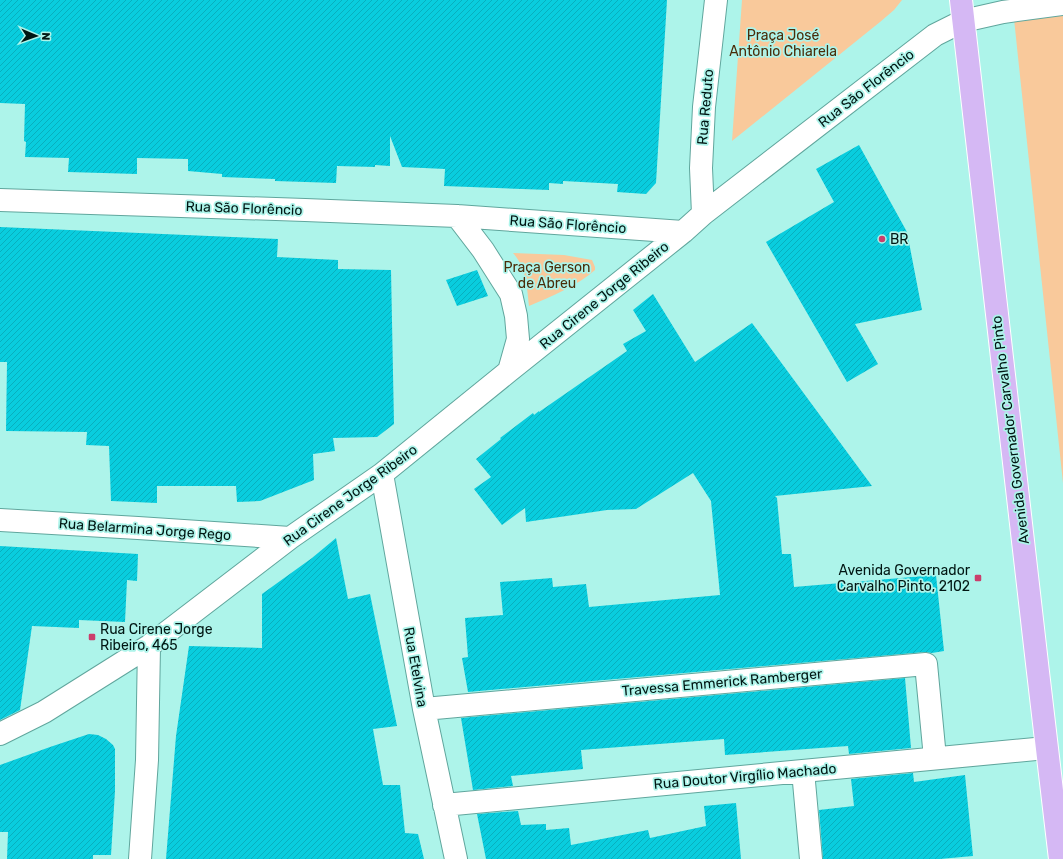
<svg xmlns="http://www.w3.org/2000/svg" width="1063" height="859" viewBox="0 0 1063 859" font-family="Rubik,sans-serif">
<style>
.green{fill:#f9c99b}
.building{fill:url(#building-hatch)}
.lines{fill:none;stroke-linecap:round;stroke-linejoin:round}
.minor-casing{stroke:#60a69d;stroke-width:24}
.major-casing{stroke:#fff;stroke-width:24}
.minor{stroke:#fff;stroke-width:22}
.major{stroke:#d5b8f4;stroke-width:22}
.poi-dot{fill:#cb3e6c;stroke:#adf4ea;stroke-width:1.5}
.labels{text-anchor:middle;stroke-width:3.5;stroke-linejoin:round;paint-order:stroke}
.park-label{font-size:14px;fill:#4a2c09;stroke:#adf4ea}
.street-label{font-size:14px;fill:#001613;stroke:#adf4ea}
.poi-label{font-size:14px;fill:#001613;stroke:#adf4ea;text-anchor:start}
</style>
<defs>
<pattern id="building-hatch" width="6" height="6" patternUnits="userSpaceOnUse"><rect width="6" height="6" fill="#09cdde"/><path d="M-1 1l2-2M0 6l6-6M5 7l2-2" fill="none" stroke="#08afbe"/></pattern>
</defs>
<rect width="100%" height="100%" fill="#adf4ea"/>
<path class="green" d="M 742,0 L 902,0 L 894,10 L 880,22 L 732,141 Z
M 1012,0 L 1063,0 L 1063,483 Z
M 513,253 L 564,255 L 592,260 L 595,267 L 595,270 C 577,286 552,296 529,306 C 527,287 526,267 513,253 Z"/>
<path class="building" d="M 0,0 L 667,0 L 656,183 L 646,194 L 617,192 L 618,184 L 563,181 L 563,184 L 549,183 L 549,190 L 444,186 L 445,169 L 402,167 L 390,136 L 390,166 L 375,165 L 375,167 L 337,166 L 336,183 L 275,181 L 275,179 L 222,177 L 222,174 L 188,171 L 188,159 L 137,158 L 137,174 L 68,172 L 69,158 L 25,157 L 26,142 L 24,141 L 25,104 L 0,103 Z
M 859,145 L 907,232 L 922,310 L 855,324 L 878,364 L 847,382 L 766,242 L 834,202 L 816,169 Z
M 0,227 L 278,239 L 277,257 L 338,260 L 338,269 L 391,270 L 394,424 L 377,437 L 333,438 L 335,451 L 313,454 L 314,480 L 260,501 L 237,502 L 236,486 L 157,486 L 157,503 L 111,501 L 109,446 L 86,445 L 87,432 L 6,431 L 7,362 L 0,362 Z
M 477,270 L 488,296 L 457,306 L 446,280 Z
M 653,294 L 695,362 L 752,323 L 872,486 L 775,496 L 777,498 L 782,554 L 791,554 L 794,587 L 936,575 L 944,651 L 932,653 L 925,652 L 468,692 L 462,658 L 468,657 L 465,618 L 503,615 L 500,582 L 552,578 L 553,587 L 586,584 L 589,607 L 720,595 L 711,501 L 693,473 L 636,509 L 607,510 L 526,522 L 525,508 L 502,525 L 474,489 L 491,477 L 476,459 L 501,439 L 500,438 L 533,413 L 534,415 L 539,411 L 539,412 L 627,351 L 623,344 L 646,331 L 633,310 Z
M 336,538 L 348,599 L 370,594 L 397,726 L 373,729 L 383,785 L 400,785 L 405,833 L 418,834 L 424,859 L 166,859 L 176,736 L 189,646 L 262,648 L 262,594 L 312,558 Z
M 0,546 L 138,554 L 137,581 L 127,580 L 125,622 L 79,620 L 79,628 L 32,626 L 20,710 L 0,720 Z
M 905,678 L 911,748 L 849,754 L 848,746 L 725,755 L 724,739 L 581,750 L 583,769 L 511,776 L 513,786 L 473,790 L 461,718 Z
M 89,734 L 98,735 L 106,739 L 113,745 L 115,749 L 115,791 L 111,855 L 93,855 L 93,859 L 7,859 L 8,832 L 0,832 L 0,765 L 50,747 Z
M 913,773 L 914,782 L 965,775 L 973,856 L 940,859 L 823,859 L 819,810 L 854,806 L 851,779 Z
M 736,803 L 741,859 L 486,859 L 477,814 L 518,811 L 521,825 L 546,824 L 546,830 L 569,828 L 571,845 L 648,830 L 650,838 L 706,826 L 704,806 Z"/>
<g class="lines">
<defs>
<path id="minor" d="M 0,200 L 305,210 L 457,216 L 683,232
M 703,214 L 701,168 L 704,107 L 716,0
M 457,216 L 483,250 L 511,294 L 516,316 L 518,339 L 509,371
M 382,474 L 424,709 L 456,859
M 0,520 L 138,528 L 290,538
M 424,709 L 926,664 L 935,758
M 0,734 L 44,712 L 149,646 L 290,538 L 382,474 L 509,371 L 683,232 L 703,214 L 935,35 L 963,21 L 1003,12 L 1063,4
M 803,771 L 811,859
M 444,805 L 1046,748
M 140,859 L 147,760 L 149,646"/>
<path id="major" d="M 961,0 L 1038,672 L 1060,859"/>
</defs>
<use href="#minor" class="minor-casing"/>
<use href="#major" class="major-casing"/>
<use href="#minor" class="minor"/>
<use href="#major" class="major"/>
</g>
<g class="poi-dot">
<circle cx="882" cy="239" r="4"/>
<rect x="974" y="574" width="8" height="8" rx="2"/>
<rect x="88" y="633" width="8" height="8" rx="2"/>
</g>
<g class="labels">
<g class="park-label">
<text x="783" y="40">Praça José<tspan x="783" dy="16">Antônio Chiarela</tspan></text>
<text x="547" y="272">Praça Gerson<tspan x="547" dy="16">de Abreu</tspan></text>
</g>
<g class="street-label">
<text transform="translate(866 88) rotate(-38)" y="5">Rua São Florêncio</text>
<text transform="translate(705 107) rotate(-85)" y="5">Rua Reduto</text>
<text transform="translate(244 208) rotate(2)" y="5">Rua São Florêncio</text>
<text transform="translate(568 224) rotate(4)" y="5">Rua São Florêncio</text>
<text transform="translate(604 295) rotate(-39)" y="5">Rua Cirene Jorge Ribeiro</text>
<text transform="translate(1010 430) rotate(-97)" y="5">Avenida Governador Carvalho Pinto</text>
<text transform="translate(350 495) rotate(-36)" y="5">Rua Cirene Jorge Ribeiro</text>
<text transform="translate(145 529) rotate(4)" y="5">Rua Belarmina Jorge Rego</text>
<text transform="translate(416 667) rotate(80)" y="5">Rua Etelvina</text>
<text transform="translate(722 682) rotate(-5)" y="5">Travessa Emmerick Ramberger</text>
<text transform="translate(745 776) rotate(-5)" y="5">Rua Doutor Virgílio Machado</text>
</g>
<g class="poi-label">
<text x="890" y="244">BR</text>
<text x="970" y="575" text-anchor="end">Avenida Governador<tspan x="970" dy="16">Carvalho Pinto, 2102</tspan></text>
<text x="100" y="634">Rua Cirene Jorge<tspan x="100" dy="16">Ribeiro, 465</tspan></text>
</g>
</g>
<g transform="translate(36 36) rotate(92)" stroke="#adf4ea" stroke-width="3" paint-order="stroke">
<path d="M0-3L7 15L0 10L-7 15Z" fill="#001613"/>
<text y="-6" font-size="11" font-weight="bold" text-anchor="middle" fill="#001613">N</text>
</g>
</svg>
